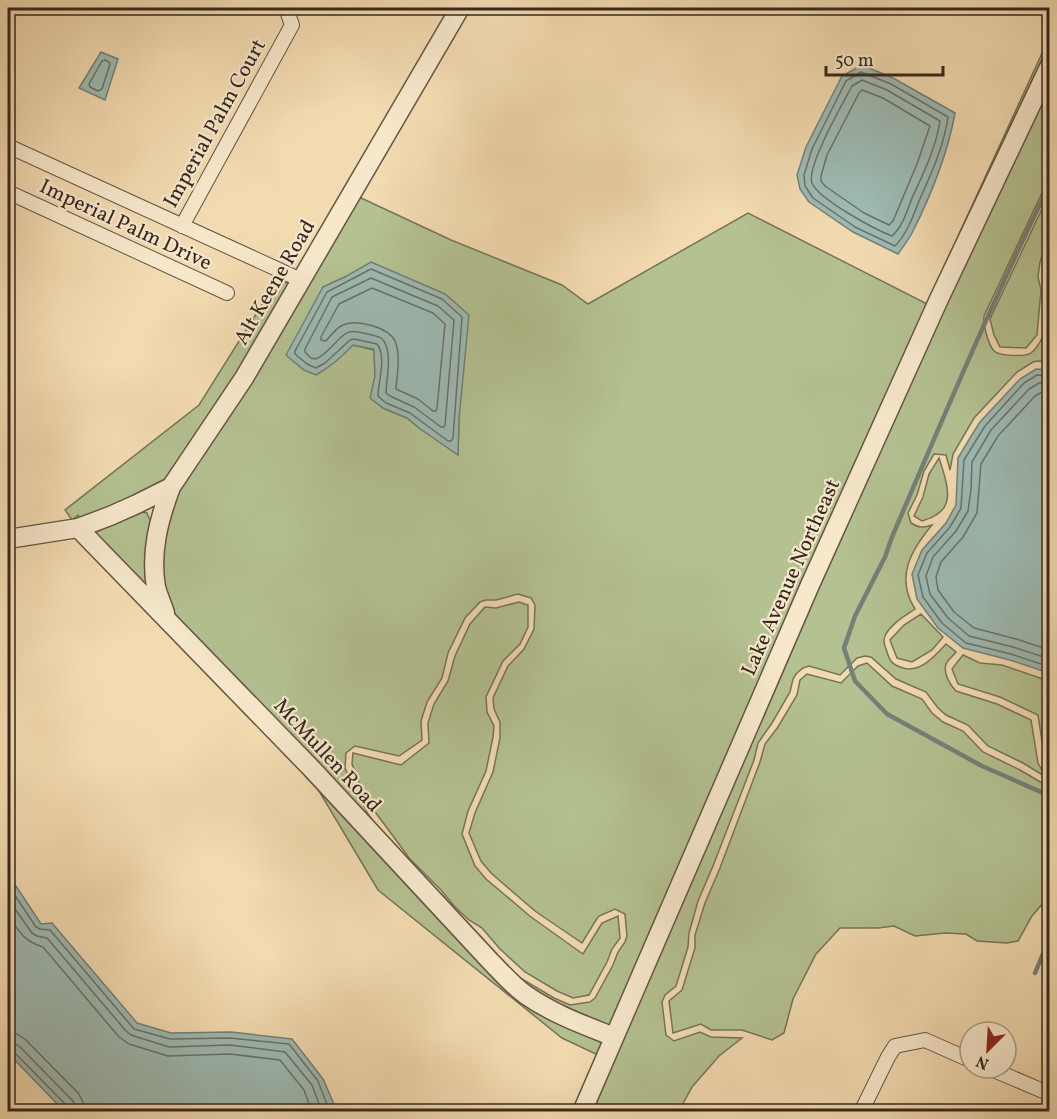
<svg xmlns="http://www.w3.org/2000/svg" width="1057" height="1119" viewBox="0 0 1057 1119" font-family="Vollkorn,serif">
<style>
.green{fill:#b4c191;stroke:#757459;stroke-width:1.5;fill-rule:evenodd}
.water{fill:#9dbab3;stroke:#748079;stroke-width:1.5}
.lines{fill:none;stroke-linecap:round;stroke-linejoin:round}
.shore{stroke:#6a716a;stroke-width:1.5}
.stream{stroke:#748079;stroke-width:4.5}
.minor-casing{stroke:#655545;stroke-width:16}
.tertiary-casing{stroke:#655545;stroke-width:21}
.minor{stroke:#f7e8cc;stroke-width:14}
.tertiary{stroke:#f7e8cc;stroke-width:18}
.labels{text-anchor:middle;stroke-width:4.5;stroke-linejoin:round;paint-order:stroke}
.street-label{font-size:21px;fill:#362821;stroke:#f7e8cc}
</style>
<rect width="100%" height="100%" fill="#f3dbb1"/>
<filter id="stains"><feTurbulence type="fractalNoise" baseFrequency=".00333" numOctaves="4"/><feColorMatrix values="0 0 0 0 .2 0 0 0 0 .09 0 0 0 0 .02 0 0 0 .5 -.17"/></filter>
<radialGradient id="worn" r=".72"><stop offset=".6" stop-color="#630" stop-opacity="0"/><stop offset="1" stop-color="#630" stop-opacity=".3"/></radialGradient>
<path class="green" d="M 1049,38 L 1049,46 L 931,296 L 610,1026 C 583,1014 555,1004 531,987 C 520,980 512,971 503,962 L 522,979 L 554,998 L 570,1005 L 590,1002 L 595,998 L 613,965 L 618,952 L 625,942 L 627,936 L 625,914 L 615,909 L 599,916 L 596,920 L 582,943 L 535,911 L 491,873 L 481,861 L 469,833 L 475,813 L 493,772 L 500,738 L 500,722 L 494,709 L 493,698 L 508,666 L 524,649 L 534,629 L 535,605 L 531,598 L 518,594 L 496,600 L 486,600 L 480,602 L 465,618 L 448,653 L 442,678 L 427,702 L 421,721 L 422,740 L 399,756 L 355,746 L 346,753 L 345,768 L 351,782 L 361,799 L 368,814 L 376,825 L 317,761 L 175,615 C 171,605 166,594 164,583 C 159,551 167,521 179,490 L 359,197 L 451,240 L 562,285 L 588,304 L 748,213 L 927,304 ZM 345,277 L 459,419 L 458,454 L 419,428 L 407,418 L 383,408 L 371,398 L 375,376 L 374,350 L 353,345 L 323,287 Z
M 1049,84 L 1049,178 L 984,316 C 983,325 988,344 994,351 C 999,356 1025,357 1031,353 C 1035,350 1040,343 1042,338 C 1045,333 1045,326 1046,320 L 1049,325 L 1049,362 L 1037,361 L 1033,362 L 1017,372 L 974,418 L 953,454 L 950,470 L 946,455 L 934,454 L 924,471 L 917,495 L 908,513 L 911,523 C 919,528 923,528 932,525 C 911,550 895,577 915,609 C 905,616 892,623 886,634 C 882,641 885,646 887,652 C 890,662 893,665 903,668 C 920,673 935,656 946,644 L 956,652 C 953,656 948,660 946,664 C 943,673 950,685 956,691 L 997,704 L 1031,720 L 1038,763 L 1043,772 L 1049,774 L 1049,779 L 1023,763 L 988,746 L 968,725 L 946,715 L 938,708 L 926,692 L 896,679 L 871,657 L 865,656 L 857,658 L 840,675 L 809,666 L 803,668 L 796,674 L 793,679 L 790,692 L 772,723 L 758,743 L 754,760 L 713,866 L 698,901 L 689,933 L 688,947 L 676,986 L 665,995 L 662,1002 L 666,1035 L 674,1041 L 700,1032 L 711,1037 L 742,1038 L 719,1056 L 692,1087 L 679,1111 L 592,1112 L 817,588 L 946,302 Z
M 1049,194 L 1049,236 L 1040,262 L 1038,277 L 1041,290 L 1037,335 L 1026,348 L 1000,347 L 994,335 L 990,319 Z
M 278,279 L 289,284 L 237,374 L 169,476 L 167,476 L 165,480 C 137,495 110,507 80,518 L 78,515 L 72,520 L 65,510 L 199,405 Z
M 939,458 C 944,475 957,503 936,515 C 932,518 927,519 922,521 L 914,516 L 923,497 L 929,474 Z
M 143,512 L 147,513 L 151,523 L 146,588 L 95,534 L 96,532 Z
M 519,602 L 528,605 L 528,627 L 520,644 L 503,661 L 486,697 L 487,712 L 494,726 L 493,737 L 486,771 L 468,811 L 462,834 L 475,866 L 486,879 L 531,917 L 583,954 L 602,923 L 618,916 L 620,938 L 612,949 L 607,962 L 589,995 L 573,998 L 557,991 L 525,972 L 500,949 L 482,928 L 469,920 L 455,907 L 441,890 L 410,859 L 373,809 L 367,795 L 357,779 L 352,764 L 353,753 L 401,765 L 429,743 L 428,723 L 434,704 L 448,681 L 455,656 L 470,624 L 485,607 L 496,608 Z
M 921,614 L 943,637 L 932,650 L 912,662 L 897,658 L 890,640 L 904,625 Z
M 963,655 L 980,663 L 1002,665 L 1049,681 L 1049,767 L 1045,761 L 1038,715 L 1000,697 L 958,684 L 952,669 Z
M 867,663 L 892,686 L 922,699 L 932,713 L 943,722 L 963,731 L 983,752 L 1020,770 L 1049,787 L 1050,891 L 1044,902 L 1032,916 L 1018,941 L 1007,943 L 977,941 L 966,934 L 945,933 L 915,936 L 894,926 L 878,928 L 840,928 L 816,954 L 793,999 L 784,1033 L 772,1040 L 742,1030 L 711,1030 L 701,1024 L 673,1033 L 669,1001 L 682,990 L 695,948 L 695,935 L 705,903 L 720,868 L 760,762 L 765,744 L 778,727 L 797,695 L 800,680 L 807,674 L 841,683 L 858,666 Z
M 316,786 L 486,970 C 497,981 508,993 521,1003 C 546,1020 575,1031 603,1043 L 598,1055 L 562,1038 L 378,890 Z"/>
<path class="water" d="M 101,52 L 118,59 L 105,100 L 79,88 Z
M 862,65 L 893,78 L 955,113 C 948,152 931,195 913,231 C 909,239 903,247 898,254 L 853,232 L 809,202 L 800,189 L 797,175 L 806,147 L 842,76 Z
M 371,262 L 445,294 L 469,315 L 459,419 L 458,455 L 419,428 L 407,418 L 383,408 L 370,398 L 375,376 L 374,349 L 353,345 C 342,357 330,367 316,375 L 304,370 L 286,355 L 323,287 L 345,277 Z
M 1036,369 L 1050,370 L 1049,673 L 1010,660 L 963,648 L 938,628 L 917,599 L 912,574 L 922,550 L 946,523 L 956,505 L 958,458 L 970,438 L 980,422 L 1020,379 Z
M 8,874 L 41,924 L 52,923 L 137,1023 L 171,1033 L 231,1032 L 292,1039 L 323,1079 L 337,1111 L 64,1111 L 8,1053 Z"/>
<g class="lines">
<path class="shore" d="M 105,60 L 109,62 L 110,64 L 102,89 L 98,91 L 90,87 L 89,84 L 102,61 Z
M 861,72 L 891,84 L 948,117 C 944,146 931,174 919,201 C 913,216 907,234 895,246 L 855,227 L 813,198 L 805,186 L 804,175 L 812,149 L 846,81 Z
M 862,80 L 887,90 L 940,121 C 936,148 923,174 912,198 C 907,211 903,226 892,236 C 876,230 818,199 812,183 C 806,167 843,103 852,86 Z
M 862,90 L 883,98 L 930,126 L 917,164 L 893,221 L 889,225 L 864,213 L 825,186 L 821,181 L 821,176 L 827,155 L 859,93 Z
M 371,269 L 442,299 L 462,317 L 453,438 L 451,441 L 448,441 L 410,413 L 386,403 L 378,396 C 378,382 387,357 377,344 L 354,339 L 350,340 L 325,363 L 316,368 L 307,364 L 295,354 L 295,351 L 327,292 Z
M 371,278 L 438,306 L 454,320 L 445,425 L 444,427 L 441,427 L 414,407 L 390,396 L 386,393 C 386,380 394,348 381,338 C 378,336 372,335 368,334 C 360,333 352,329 345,334 C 335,341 329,353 316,359 L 311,358 L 305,352 L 305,349 L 332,297 Z
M 372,288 L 433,313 L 445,324 L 437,408 L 436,411 L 433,411 L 418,399 L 396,389 C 397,374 401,355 395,341 C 388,327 357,319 343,325 C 336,328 331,335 326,341 L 321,340 L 321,337 L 339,304 Z
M 1050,376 L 1037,375 L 1024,383 L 985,426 L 964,460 L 961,508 L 950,527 L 927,553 L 918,575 L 923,597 L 942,623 L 966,643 L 1011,654 L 1050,667
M 1050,383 L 1039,383 L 1029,389 L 991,430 L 972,462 L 971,489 L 968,511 L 956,531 L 933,557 L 926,576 L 930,594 L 948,618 L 969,636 L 1013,647 L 1050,659
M 1050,392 L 1042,392 L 1035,396 L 998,436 L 981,464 L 977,513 L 963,537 L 941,562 L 936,577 L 938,590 L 954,612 L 974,628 L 1016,639 L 1050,650
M 8,885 L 36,927 L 40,929 L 50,930 L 134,1029 L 170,1039 L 230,1038 L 289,1044 L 318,1081 L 330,1112
M 8,899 L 32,933 L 37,936 L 47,938 L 126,1031 L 131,1035 L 169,1047 L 230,1045 L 285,1052 L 312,1085 L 322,1112
M 8,915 C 19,931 23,941 43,947 L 119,1037 L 129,1044 L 168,1056 L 230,1054 L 280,1060 L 304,1090 L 312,1112
M 8,1033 L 17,1034 L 26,1040 L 79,1094 L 83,1102 L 84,1112
M 8,1042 L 14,1043 L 20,1047 L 72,1100 L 75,1105 L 75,1112
M 8,1050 L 14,1052 L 66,1105 L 68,1112"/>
<path class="stream" d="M 1050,184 C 993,300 943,418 892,537 L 885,557 L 855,616 L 844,648 L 855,681 L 887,714 L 982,766 L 1050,796
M 1035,973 L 1050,937"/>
<defs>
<path id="minor" d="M 8,146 L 301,280
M 8,192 L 227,293
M 182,226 L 292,25 L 286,8
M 989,1068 L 1050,1094
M 861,1112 L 888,1057 L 895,1046 L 925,1040 L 970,1060"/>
<path id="tertiary" d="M 78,528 L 311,768 L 492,963 C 503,974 513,986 526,995 C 553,1014 584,1025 614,1037
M 8,539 L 78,528 L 110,516 L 137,504 L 171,487 L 244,378 L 460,8
M 165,613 C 162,604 158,595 156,587 C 150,552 159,519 171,487
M 582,1112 L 810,585 L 939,299 L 1050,65"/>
</defs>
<use href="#minor" class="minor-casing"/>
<use href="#tertiary" class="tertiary-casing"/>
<use href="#minor" class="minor"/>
<use href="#tertiary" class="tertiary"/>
</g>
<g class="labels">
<g class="street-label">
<text transform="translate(214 123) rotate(-61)" y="7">Imperial Palm Court</text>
<text transform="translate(126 224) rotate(25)" y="7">Imperial Palm Drive</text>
<text transform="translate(274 282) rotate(-60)" y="7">Alt Keene Road</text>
<text transform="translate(790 577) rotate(-66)" y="7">Lake Avenue Northeast</text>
<text transform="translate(328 755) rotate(47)" y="7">McMullen Road</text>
</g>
</g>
<rect width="1057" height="1119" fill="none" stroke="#f3dbb1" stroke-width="30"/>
<rect x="9" y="9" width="1039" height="1101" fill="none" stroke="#362821" stroke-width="3"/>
<rect x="15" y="15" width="1027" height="1089" fill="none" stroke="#362821" stroke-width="1.5"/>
<g transform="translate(988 1050) rotate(204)"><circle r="28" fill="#f7e8cc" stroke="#aa9b88" stroke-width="1.5"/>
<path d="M0-4.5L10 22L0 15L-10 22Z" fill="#8f2418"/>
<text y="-9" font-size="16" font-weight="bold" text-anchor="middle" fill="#362821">N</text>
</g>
<path d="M826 66v9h117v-9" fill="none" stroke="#362821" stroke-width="3"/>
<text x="835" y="66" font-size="18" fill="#362821" stroke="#f7e8cc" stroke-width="4.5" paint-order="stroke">50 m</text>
<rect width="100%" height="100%" filter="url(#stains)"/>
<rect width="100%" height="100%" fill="url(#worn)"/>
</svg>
